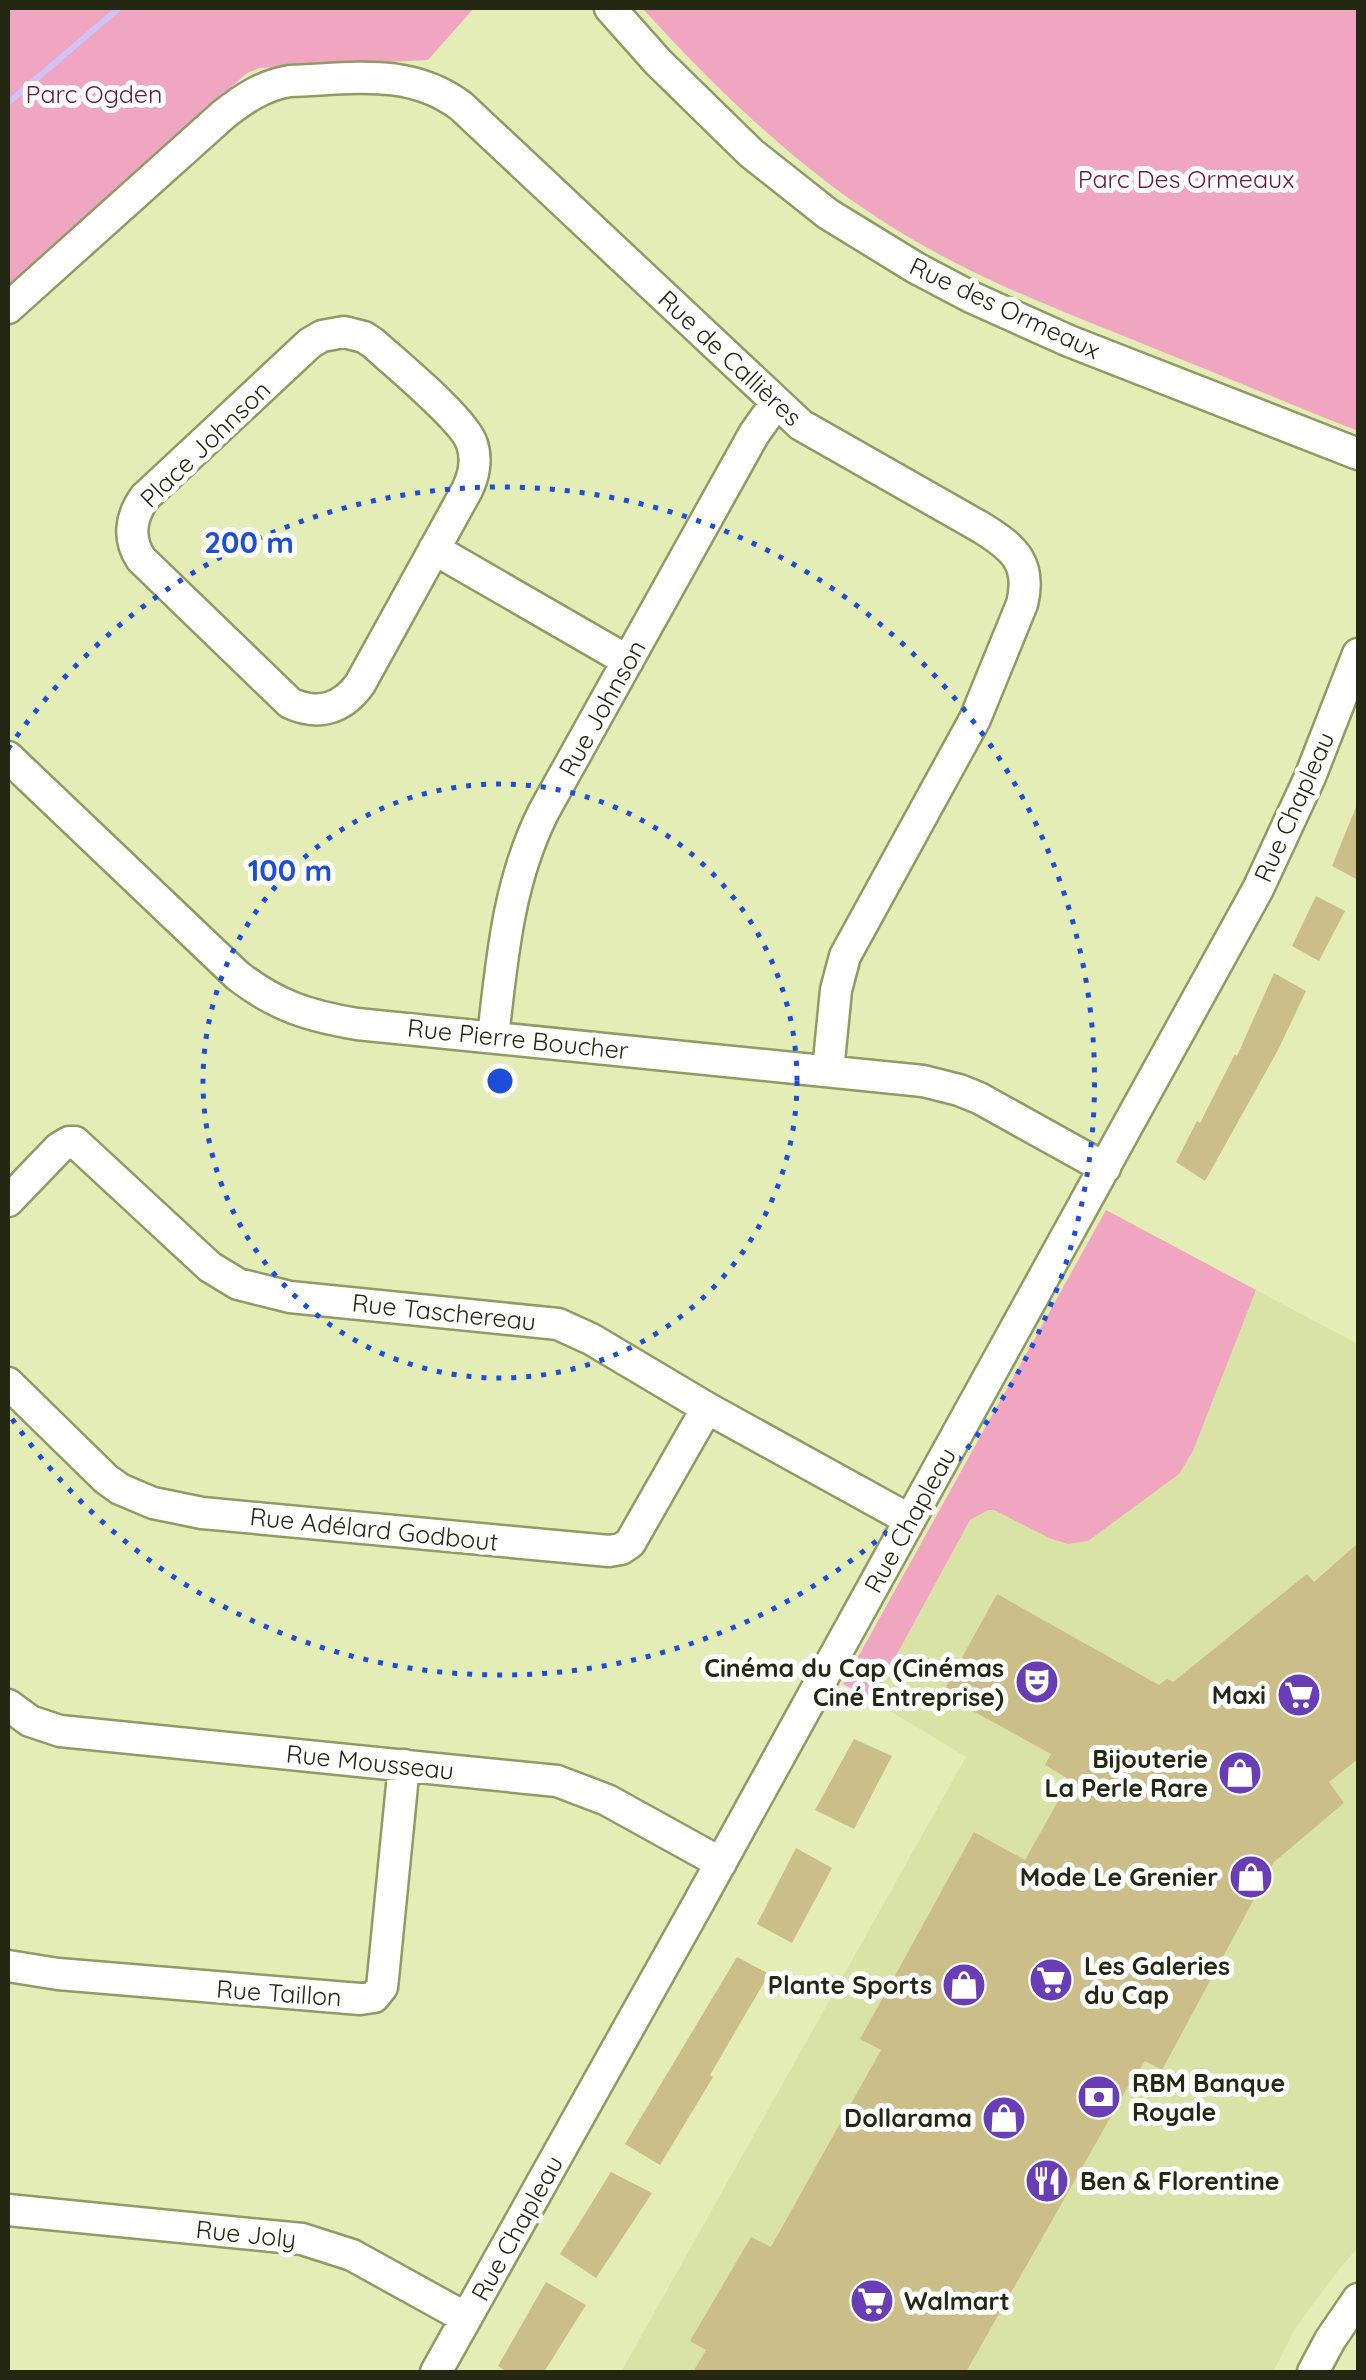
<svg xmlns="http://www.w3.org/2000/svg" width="1366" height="2380" viewBox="0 0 1366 2380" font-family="Quicksand,sans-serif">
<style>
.built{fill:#d9e3a5}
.green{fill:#f0a6c1}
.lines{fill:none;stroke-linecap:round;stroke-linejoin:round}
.stream{stroke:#cfc2f6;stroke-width:6}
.building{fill:#cbbe88}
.minor-casing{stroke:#919965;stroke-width:35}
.minor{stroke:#fff;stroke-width:30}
.ring{fill:none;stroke:#1d4ed8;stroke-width:5;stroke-dasharray:5 10}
.labels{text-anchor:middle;stroke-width:10;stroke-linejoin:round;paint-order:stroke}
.park-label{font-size:25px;fill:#69173f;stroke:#fff}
.street-label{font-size:25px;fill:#242712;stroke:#fff}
.poi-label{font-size:25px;font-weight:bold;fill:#242712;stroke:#fff;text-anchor:end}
.centre{fill:#1d4ed8;stroke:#fff;stroke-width:5}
.ring-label{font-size:30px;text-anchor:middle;font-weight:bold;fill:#1d4ed8;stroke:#fff;stroke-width:10;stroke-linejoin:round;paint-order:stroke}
</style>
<rect width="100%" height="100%" fill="#e4edb6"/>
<path class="built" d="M 1256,1290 L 1358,1344 L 1358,2248 L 1340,2268 L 1296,2327 L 1273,2372 L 621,2372 L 966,1757 L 872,1700 L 970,1520 L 988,1510 L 994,1510 L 1049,1538 L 1088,1541 L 1178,1474 L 1193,1451 Z"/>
<path class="green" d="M 8,8 L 474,8 L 428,60 L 260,68 L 247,73 L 8,287 Z
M 642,8 L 1358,8 L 1358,431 C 1281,400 1203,368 1126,337 C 1051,307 975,277 905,235 C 805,176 720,93 642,8 Z
M 1106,1210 L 1256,1290 L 1193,1451 L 1179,1474 L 1088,1541 L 1068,1544 L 1049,1538 L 994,1510 L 988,1510 L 970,1520 L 872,1700 L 843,1684 Z"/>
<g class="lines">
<path class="stream" d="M 8,103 L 119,8"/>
</g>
<path class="building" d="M 1358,802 L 1358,880 L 1332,866 Z
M 1316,896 L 1345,911 L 1319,961 L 1292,946 Z
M 1274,973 L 1306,991 L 1278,1050 L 1205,1181 L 1176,1162 L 1197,1121 L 1200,1123 L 1235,1054 L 1237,1056 Z
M 1358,1543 L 1358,1759 L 1329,1782 L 1344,1803 L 1274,1862 L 1162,2070 L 1145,2061 L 1130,2083 L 966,2372 L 693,2372 L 706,2350 L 690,2341 L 751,2237 L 771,2247 L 881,2050 L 860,2039 L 974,1832 L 1025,1860 L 1070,1780 L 1045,1765 L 1051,1754 L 942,1694 L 997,1594 L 1159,1685 L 1167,1679 L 1173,1682 L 1307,1574 L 1314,1582 Z
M 854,1739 L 892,1756 L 854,1829 L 815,1810 Z
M 796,1848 L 832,1868 L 792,1943 L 757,1924 Z
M 737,1957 L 769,1974 L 710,2075 L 713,2077 L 660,2165 L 625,2144 Z
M 611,2172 L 652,2193 L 596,2278 L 560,2254 Z
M 546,2282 L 586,2305 L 544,2372 L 507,2372 L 498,2366 Z"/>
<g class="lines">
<defs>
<path id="minor" d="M 610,8 L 658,62 L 751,153 L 828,214 L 916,268 L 971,297 L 1069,341 L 1358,454
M 8,308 L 223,115 C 243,99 264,85 290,81 C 351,79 409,67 461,106 L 801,425 L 982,528 C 1014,548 1032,563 1022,604 L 975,719 L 845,956 L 836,990 L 828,1071
M 344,332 L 364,337 L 373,343 C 395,363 465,420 472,444 C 477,459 474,476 467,490 L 360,684 C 342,709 318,716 290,703 L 141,559 C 127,538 131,516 145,497 L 310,343 L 322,336 Z
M 434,549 L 628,661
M 8,757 L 238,976 C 277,1006 309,1016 357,1024 L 923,1081 L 959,1090 L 979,1098 L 1105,1168
M 493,1037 C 502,959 508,882 544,811 L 754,434 L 776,403
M 8,1201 L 59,1148 L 69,1142 L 75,1142 L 210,1267 L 238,1284 L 290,1297 L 558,1324 L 591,1339 L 707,1408 L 910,1520
M 8,1383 L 106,1479 L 120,1489 L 153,1503 L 202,1513 L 609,1551 L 621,1549 L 630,1543 L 707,1408
M 8,1705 L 30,1721 L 60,1731 L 557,1781 L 607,1800 L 721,1863
M 8,1966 L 58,1974 L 360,1999 L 374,1997 L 382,1987 L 383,1978 L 404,1765
M 8,2210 L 302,2239 L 352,2255 L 466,2318
M 436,2372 L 699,1902 L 1258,889 L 1310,777 L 1358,654
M 1313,2372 L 1330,2340 L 1358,2299"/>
</defs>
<use href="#minor" class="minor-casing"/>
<use href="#minor" class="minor"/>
</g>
<g class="ring">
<circle cx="500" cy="1081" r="297"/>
<path d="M8 749A594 594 0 1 1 8 1413"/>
</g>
<defs>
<symbol id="theatre-disc" viewBox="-11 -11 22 22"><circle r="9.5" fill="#693db5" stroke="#fff"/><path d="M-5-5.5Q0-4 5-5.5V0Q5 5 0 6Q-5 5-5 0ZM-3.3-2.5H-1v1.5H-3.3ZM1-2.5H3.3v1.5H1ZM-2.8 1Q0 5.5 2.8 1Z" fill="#fff"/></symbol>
<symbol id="supermarket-disc" viewBox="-11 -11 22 22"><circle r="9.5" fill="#693db5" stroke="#fff"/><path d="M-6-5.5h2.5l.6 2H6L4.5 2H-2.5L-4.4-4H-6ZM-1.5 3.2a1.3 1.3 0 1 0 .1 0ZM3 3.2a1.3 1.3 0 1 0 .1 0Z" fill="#fff"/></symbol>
<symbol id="shop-disc" viewBox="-11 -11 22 22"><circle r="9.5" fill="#693db5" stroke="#fff"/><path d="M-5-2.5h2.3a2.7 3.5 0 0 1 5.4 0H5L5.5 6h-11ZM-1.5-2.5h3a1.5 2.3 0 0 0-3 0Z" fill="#fff"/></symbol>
<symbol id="bank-disc" viewBox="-11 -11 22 22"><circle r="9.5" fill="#693db5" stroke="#fff"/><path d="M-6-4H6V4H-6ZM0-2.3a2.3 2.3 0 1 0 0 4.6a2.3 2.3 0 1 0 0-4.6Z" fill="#fff"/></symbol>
<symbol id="restaurant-disc" viewBox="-11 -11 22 22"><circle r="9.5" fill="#693db5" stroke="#fff"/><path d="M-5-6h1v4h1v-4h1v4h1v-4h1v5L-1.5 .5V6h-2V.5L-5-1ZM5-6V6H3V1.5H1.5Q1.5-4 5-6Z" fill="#fff"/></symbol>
</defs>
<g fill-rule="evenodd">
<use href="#theatre-disc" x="1012" y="1657" width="50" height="50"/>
<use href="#supermarket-disc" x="1274" y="1670" width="50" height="50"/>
<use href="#shop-disc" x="1215" y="1748" width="50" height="50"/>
<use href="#shop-disc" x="1226" y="1852" width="50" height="50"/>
<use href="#supermarket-disc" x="1026" y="1955" width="50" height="50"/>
<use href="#shop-disc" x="939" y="1960" width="50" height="50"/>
<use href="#bank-disc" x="1074" y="2072" width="50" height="50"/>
<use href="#shop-disc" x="979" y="2093" width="50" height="50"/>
<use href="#restaurant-disc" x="1022" y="2156" width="50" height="50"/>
<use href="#supermarket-disc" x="847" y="2276" width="50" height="50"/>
</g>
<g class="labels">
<g class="park-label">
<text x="94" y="103">Parc Ogden</text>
<text x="1186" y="188">Parc Des Ormeaux</text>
</g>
<g class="street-label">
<text transform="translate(1005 308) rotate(25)" y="9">Rue des Ormeaux</text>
<text transform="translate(730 358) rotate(43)" y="9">Rue de Callières</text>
<text transform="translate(205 444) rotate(-44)" y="9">Place Johnson</text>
<text transform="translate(602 708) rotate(-61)" y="9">Rue Johnson</text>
<text transform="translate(1294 807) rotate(-66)" y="9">Rue Chapleau</text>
<text transform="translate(518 1039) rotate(6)" y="9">Rue Pierre Boucher</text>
<text transform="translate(444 1312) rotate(6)" y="9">Rue Taschereau</text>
<text transform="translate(910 1520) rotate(-61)" y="9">Rue Chapleau</text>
<text transform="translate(374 1529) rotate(6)" y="9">Rue Adélard Godbout</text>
<text transform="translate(370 1762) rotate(6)" y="9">Rue Mousseau</text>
<text transform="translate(279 1993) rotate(4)" y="9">Rue Taillon</text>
<text transform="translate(517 2228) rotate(-61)" y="9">Rue Chapleau</text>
<text transform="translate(246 2234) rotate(6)" y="9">Rue Joly</text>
</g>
<g class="poi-label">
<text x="1004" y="1677">Cinéma du Cap (Cinémas<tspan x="1004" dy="29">Ciné Entreprise)</tspan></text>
<text x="1266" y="1704">Maxi</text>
<text x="1208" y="1768">Bijouterie<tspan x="1208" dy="29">La Perle Rare</tspan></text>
<text x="1218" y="1886">Mode Le Grenier</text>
<text x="1084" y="1975" text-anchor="start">Les Galeries<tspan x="1084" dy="29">du Cap</tspan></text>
<text x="932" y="1994">Plante Sports</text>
<text x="1132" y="2092" text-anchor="start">RBM Banque<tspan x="1132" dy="29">Royale</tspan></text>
<text x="972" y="2127">Dollarama</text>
<text x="1080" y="2190" text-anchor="start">Ben &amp; Florentine</text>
<text x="904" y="2310" text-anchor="start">Walmart</text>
</g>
</g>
<circle cx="500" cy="1081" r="15" class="centre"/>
<g class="ring-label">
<text x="249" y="553">200 m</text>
<text x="290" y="881">100 m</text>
</g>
<rect width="1366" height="2380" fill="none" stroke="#242712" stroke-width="20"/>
</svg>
